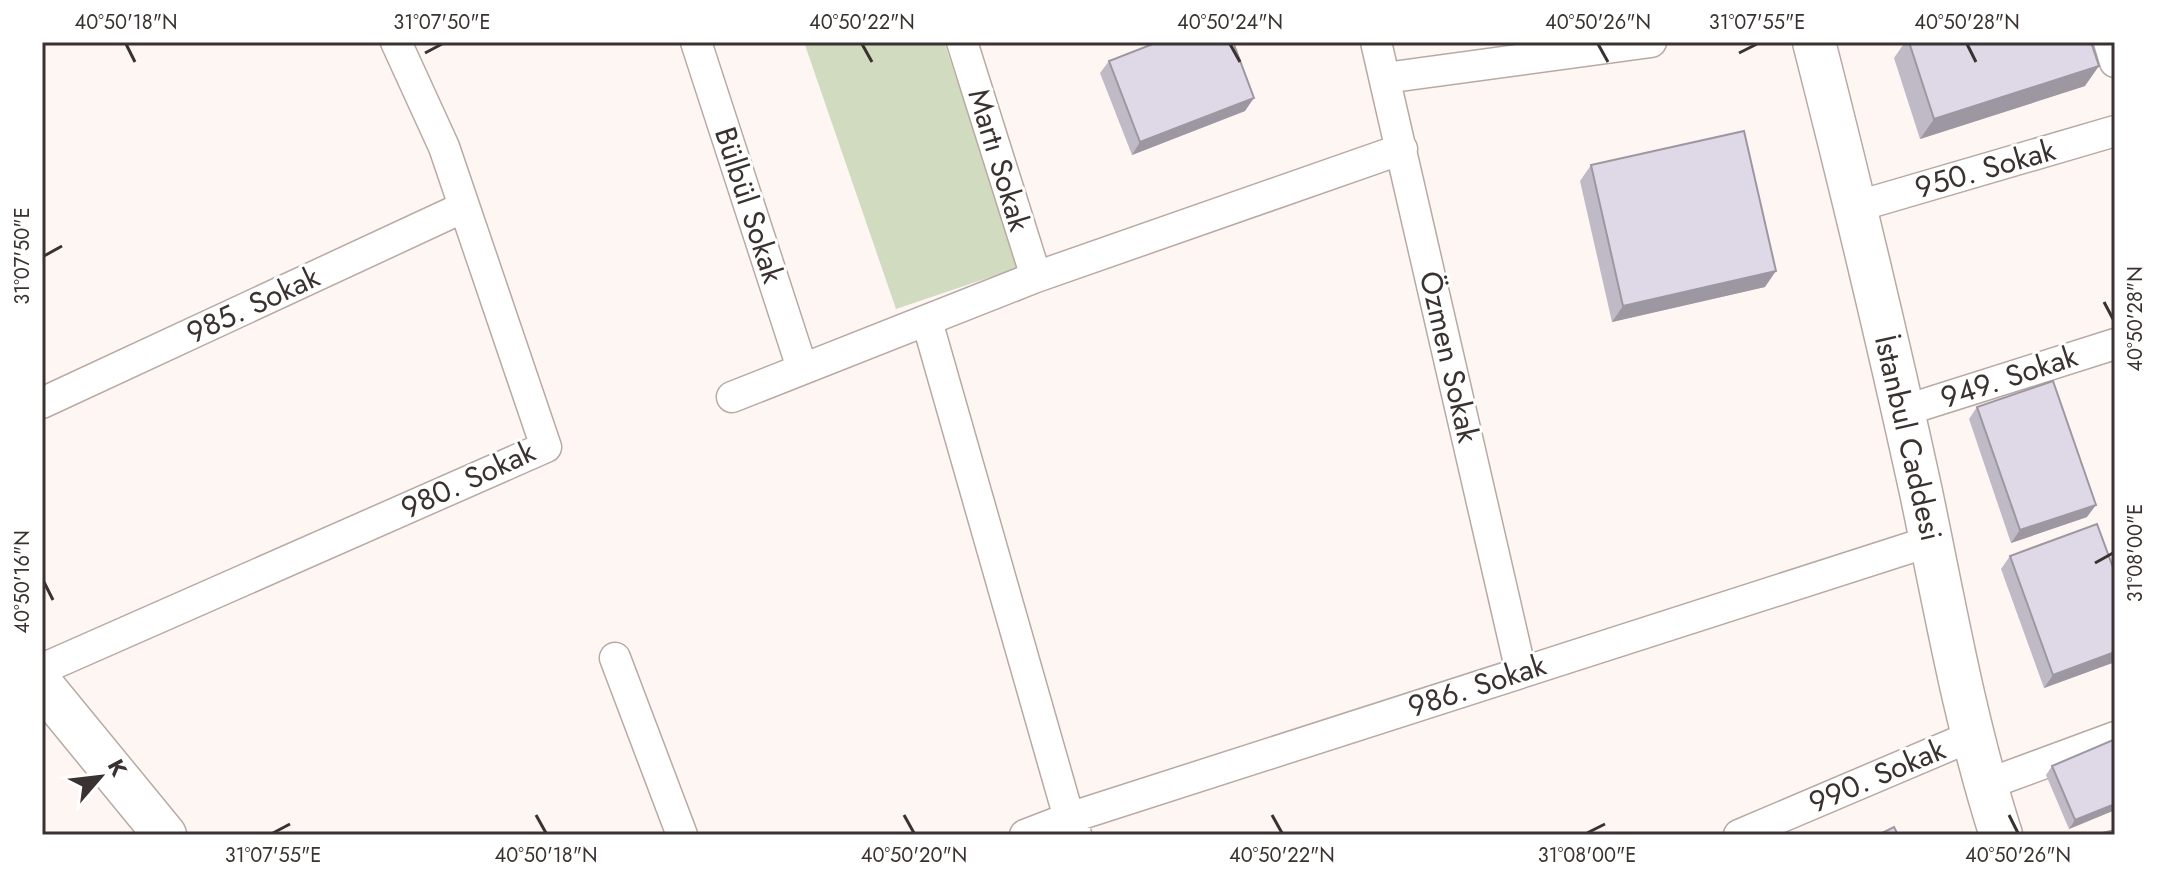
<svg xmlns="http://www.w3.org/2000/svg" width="2157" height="877" viewBox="0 0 2157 877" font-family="Jost,sans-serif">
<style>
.green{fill:#d1dbc0}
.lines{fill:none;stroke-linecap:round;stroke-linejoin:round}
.street-casing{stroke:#b9a9a3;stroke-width:33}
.secondary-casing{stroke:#b9a9a3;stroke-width:45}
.street{stroke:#fff;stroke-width:30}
.secondary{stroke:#fff;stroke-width:42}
.wall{fill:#c0bac6}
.shaded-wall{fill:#9c97a1}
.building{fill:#dfd8e6;stroke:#9c97a1;stroke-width:2}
.ticks{fill:none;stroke:#393230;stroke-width:3}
.labels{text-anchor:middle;stroke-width:6;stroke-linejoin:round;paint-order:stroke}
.street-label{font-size:30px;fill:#393230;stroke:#fff}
.neatline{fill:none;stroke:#393230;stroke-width:3}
.ticks-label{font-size:20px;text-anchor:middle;fill:#393230}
</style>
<rect width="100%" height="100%" fill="#fdf6f3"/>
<path class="green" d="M 804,42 L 944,42 L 1020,267 L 896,309 Z"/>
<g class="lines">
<defs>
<path id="street" d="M 696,42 L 802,368
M 962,42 L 1036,277
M 1376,42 L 1521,672
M 2109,42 L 2115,62
M 1385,78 L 1651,42
M 1855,207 L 2115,131
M 927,321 L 1069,818 L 1076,834
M 732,397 L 1036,277 L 1402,149
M 42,403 L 464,207
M 1903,411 L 2115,344
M 615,658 L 682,835
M 42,669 L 546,447 L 444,147 L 396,42
M 1985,785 L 2115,737
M 1025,835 L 1069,818 L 1931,541
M 1739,835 L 1972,736"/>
<path id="secondary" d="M 1814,42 C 1852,191 1888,341 1921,492 C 1945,607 1965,723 2001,835
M 42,685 L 165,835"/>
</defs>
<use href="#street" class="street-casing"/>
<use href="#secondary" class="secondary-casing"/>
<use href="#street" class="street"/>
<use href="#secondary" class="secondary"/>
</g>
<path class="wall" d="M 1905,42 L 2091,42 L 2085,86 L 1920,139 L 1894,58 Z
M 1109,61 L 1245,111 L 1132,155 L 1100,73 Z
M 1591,165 L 1765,287 L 1612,322 L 1580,181 Z
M 1977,407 L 2087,517 L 2011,543 L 1969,419 Z
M 2010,556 L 2115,662 L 2044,688 L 2001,569 Z
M 2052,766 L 2115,810 L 2069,829 L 2046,775 Z"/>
<path class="shaded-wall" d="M 2099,66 L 2085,86 L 1920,139 L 1934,119 Z
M 1254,98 L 1245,111 L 1132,155 L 1140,142 Z
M 1776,271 L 1765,287 L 1612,322 L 1623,306 Z
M 2096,505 L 2087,517 L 2011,543 L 2020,530 Z
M 2115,652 L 2115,662 L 2044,688 L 2053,675 Z
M 2115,804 L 2115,810 L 2069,829 L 2075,820 Z"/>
<path class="building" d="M 1158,42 L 1233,42 L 1254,98 L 1140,142 L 1109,61 Z
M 1909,42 L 2091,42 L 2099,66 L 1934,119 Z
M 1744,131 L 1776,271 L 1623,306 L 1591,165 Z
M 2053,381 L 2096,505 L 2020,530 L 1977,407 Z
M 2097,524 L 2115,573 L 2115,652 L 2053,675 L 2010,556 Z
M 2113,740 L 2115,745 L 2115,804 L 2075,820 L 2052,766 Z
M 1894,827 L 1898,835 L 1878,835 Z
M 2115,830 L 2115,835 L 2094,835 Z"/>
<path class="ticks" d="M 126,44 L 135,62M 862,44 L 872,62M 1230,44 L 1240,62M 1598,44 L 1608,62M 1967,44 L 1976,62M 425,53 L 442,44M 1739,53 L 1757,44M 44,256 L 62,246M 2104,302 L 2113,319M 2095,563 L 2113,553M 44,582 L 53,600M 536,815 L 546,833M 904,815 L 914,833M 1272,815 L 1282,833M 2009,815 L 2018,833M 273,833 L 290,824M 1587,833 L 1605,824"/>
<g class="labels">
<g class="street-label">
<text transform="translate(999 160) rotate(73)" y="10">Martı Sokak</text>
<text transform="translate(1985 169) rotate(-16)" y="10">950. Sokak</text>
<text transform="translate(749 205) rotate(72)" y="10">Bülbül Sokak</text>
<text transform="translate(253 305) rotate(-25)" y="10">985. Sokak</text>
<text transform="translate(1449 357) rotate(77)" y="10">Özmen Sokak</text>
<text transform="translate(2009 377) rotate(-18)" y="10">949. Sokak</text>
<text transform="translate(1908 438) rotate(77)" y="10">İstanbul Caddesi</text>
<text transform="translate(468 480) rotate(-25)" y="10">980. Sokak</text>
<text transform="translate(1477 686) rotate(-18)" y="10">986. Sokak</text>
<text transform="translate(1877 776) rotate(-23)" y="10">990. Sokak</text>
</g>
</g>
<rect width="2157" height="877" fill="none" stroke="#ffffff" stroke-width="88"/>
<g transform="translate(100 777) rotate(62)" stroke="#ffffff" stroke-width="6" paint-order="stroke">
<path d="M0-6L14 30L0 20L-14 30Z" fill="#393230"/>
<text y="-12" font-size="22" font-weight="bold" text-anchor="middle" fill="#393230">K</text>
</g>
<rect x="44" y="44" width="2069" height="789" class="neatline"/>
<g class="ticks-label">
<text x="126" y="29">40°50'18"N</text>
<text x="442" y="29">31°07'50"E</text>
<text x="862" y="29">40°50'22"N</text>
<text x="1230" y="29">40°50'24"N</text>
<text x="1598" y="29">40°50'26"N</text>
<text x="1757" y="29">31°07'55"E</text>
<text x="1967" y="29">40°50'28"N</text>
<text transform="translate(22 256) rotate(-90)" y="7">31°07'50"E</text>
<text transform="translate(2135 319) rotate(-90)" y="7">40°50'28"N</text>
<text transform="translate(2135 553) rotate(-90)" y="7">31°08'00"E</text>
<text transform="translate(22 582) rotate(-90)" y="7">40°50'16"N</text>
<text x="273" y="862">31°07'55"E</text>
<text x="546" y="862">40°50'18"N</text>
<text x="914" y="862">40°50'20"N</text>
<text x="1282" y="862">40°50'22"N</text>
<text x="1587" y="862">31°08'00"E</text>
<text x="2018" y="862">40°50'26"N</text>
</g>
</svg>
